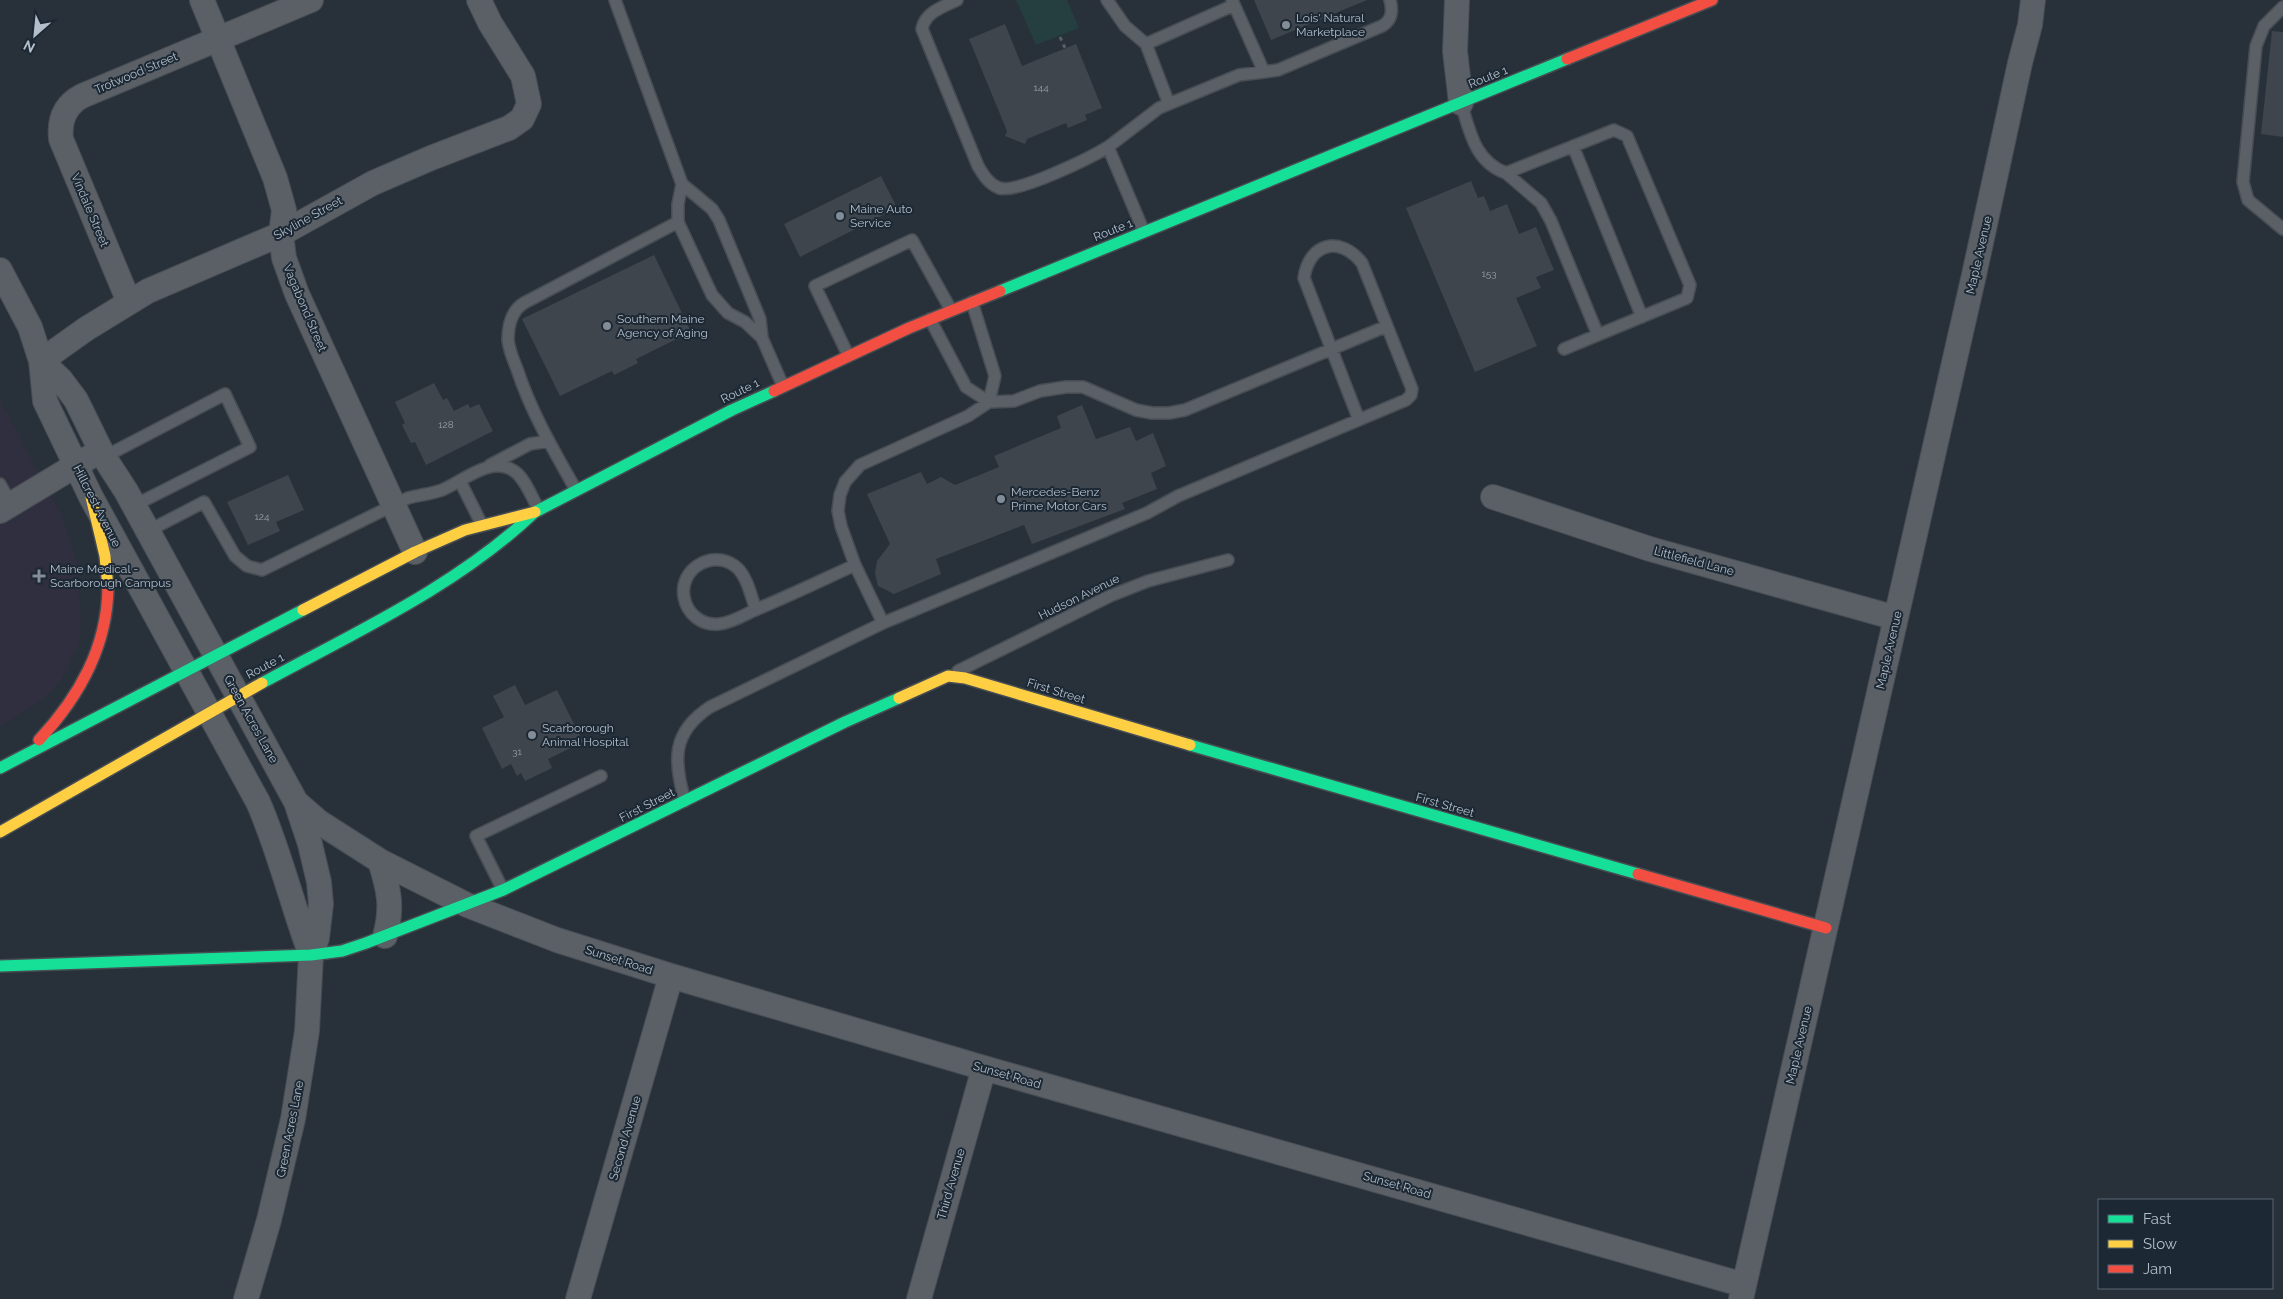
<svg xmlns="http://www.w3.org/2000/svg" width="2283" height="1299" viewBox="0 0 2283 1299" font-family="Raleway,sans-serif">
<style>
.medical{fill:#2f2f3f}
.green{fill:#253e3f}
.building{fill:#3e454c}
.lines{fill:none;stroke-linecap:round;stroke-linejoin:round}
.lane-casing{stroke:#474d53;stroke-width:14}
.street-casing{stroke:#474d53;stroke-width:26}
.fast-casing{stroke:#474d53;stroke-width:14}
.slow-casing{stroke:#474d53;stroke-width:14}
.jam-casing{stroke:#474d53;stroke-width:14}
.path{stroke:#575e64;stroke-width:3;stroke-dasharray:4 4;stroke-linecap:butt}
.lane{stroke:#5a6066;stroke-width:11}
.street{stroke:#5a6066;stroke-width:24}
.fast{stroke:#16e098;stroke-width:11}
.slow{stroke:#ffcf43;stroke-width:11}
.jam{stroke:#f24e42;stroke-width:11}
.poi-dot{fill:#828d97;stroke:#1c2834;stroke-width:2}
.labels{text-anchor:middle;stroke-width:4;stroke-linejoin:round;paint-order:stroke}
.number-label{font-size:10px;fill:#96a0aa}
.poi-label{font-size:12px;fill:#b3beca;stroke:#1c2834;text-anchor:start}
.street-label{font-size:12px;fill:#b3beca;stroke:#1c2834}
</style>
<rect width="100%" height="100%" fill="#283139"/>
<path class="medical" d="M 0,400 L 62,516 L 77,561 L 81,618 L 80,643 L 61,680 L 45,698 L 0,727 Z"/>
<path class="green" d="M 1016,0 L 1067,0 L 1079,28 L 1036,45 Z"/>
<path class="building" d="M 1254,0 L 1367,0 L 1271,40 Z
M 1005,24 L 1022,66 L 1076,44 L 1102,108 L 1085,115 L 1087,120 L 1068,128 L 1066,123 L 1027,139 L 1025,144 L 1005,136 L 1007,131 L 969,39 Z
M 2272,31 L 2283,32 L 2283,137 L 2261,134 Z
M 881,176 L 897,208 L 800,257 L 784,224 Z
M 1471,181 L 1478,198 L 1484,196 L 1490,211 L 1507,204 L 1519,234 L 1536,227 L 1554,270 L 1536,277 L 1541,288 L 1516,298 L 1537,346 L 1475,372 L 1406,208 Z
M 654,255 L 691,332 L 636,359 L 638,363 L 614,375 L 612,371 L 560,396 L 522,319 Z
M 434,383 L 443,400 L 447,398 L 454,411 L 468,404 L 470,408 L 479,404 L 493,431 L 426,465 L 415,442 L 411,443 L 402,425 L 405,423 L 395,402 Z
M 1082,405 L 1096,439 L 1130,427 L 1136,441 L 1153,433 L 1166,466 L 1151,473 L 1157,489 L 1122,503 L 1125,509 L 1032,544 L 1024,525 L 936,559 L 941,574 L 894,594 L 878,586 L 875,573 L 877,561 L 890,544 L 867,494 L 921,472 L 927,484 L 941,477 L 955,485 L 999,467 L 994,456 L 1061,428 L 1057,416 Z
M 288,475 L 304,510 L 276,522 L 280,531 L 248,545 L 227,502 Z
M 515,685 L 525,705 L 557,690 L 583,742 L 548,759 L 552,768 L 525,781 L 521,773 L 517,776 L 511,764 L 502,769 L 482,728 L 504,717 L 493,696 Z"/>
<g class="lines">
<defs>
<path id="lane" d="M 615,0 L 682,184 L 712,209 L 719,220 L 760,319 L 762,338
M 957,0 C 943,7 925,12 922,29 L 978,166 C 984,176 989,184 999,188 C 1017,194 1090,158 1108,147
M 1107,0 L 1125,26 L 1146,44 L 1169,104
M 2283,7 L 2264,26 L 2256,46 L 2243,182 L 2248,200 L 2283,229
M 1146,44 L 1234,5
M 1264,72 L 1278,70 L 1382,26 C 1392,20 1393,11 1390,0
M 1461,103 C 1470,132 1475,162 1506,173 L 1614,130 L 1627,136 L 1690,285 L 1687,298 L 1564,349
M 1573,146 L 1642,317
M 1506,173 L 1541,203 L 1551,221 L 1598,335
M 682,184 L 678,204 L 678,222 L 712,295 L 728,313 L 745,322 L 762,338 L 783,386
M 1144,232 L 1108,147 L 1159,108 L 1239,75 L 1264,72 L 1232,0
M 930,319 L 966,387 L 989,402 L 995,376 L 972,302
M 848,355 L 815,286 L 912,240 L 951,310
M 104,457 L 225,394 L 250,447 L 133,506
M 490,465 L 530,444 L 549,441
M 460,481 L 482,525
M 0,484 L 11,504
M 576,490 C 554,451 531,412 517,369 C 513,359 509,350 508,340 C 508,325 511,311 524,303 L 678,222
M 146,532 L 204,502 L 235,556 L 247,566 L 262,570 L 408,498 C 419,495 431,494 442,490 C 462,482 491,455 514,471 C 525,478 532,498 539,510
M 756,610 C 751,596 747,575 735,566 C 712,549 679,569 684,597 C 687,614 702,626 719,624 C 731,623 744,615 755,610 C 789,596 822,580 855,565
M 883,623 L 855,565 L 841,526 L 838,511 L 840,495 L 845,482 L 860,465 L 968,416 L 989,402 L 1014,401 L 1040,391 L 1066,387 L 1083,387 L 1136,410 L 1152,413 L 1169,413 L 1185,410 L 1387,326
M 958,671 L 1110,596 L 1148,581 L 1228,560
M 685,801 C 673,760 672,732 710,707 L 883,623 L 1147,513 L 1178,496 L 1406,400 L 1411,395 L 1412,389 L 1362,263 C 1340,235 1309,243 1304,278 L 1359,420
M 503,890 L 476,836 L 601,776"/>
<path id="street" d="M 202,0 L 275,178 L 284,210 L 281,234 L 284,258 L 297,294 L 415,552
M 1457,0 L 1455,51 L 1461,103
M 0,270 L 30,327 L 41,361 L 45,401 L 91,497 L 258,802 C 280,852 292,905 311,955
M 129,302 L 61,139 C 59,120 65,105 82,96 L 311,0
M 41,361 L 61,380 L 76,400 L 104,457 L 126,491 L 296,802 L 310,844 L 319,882 L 321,904 L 317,938 L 311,955 L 307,1031 L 293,1119 L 269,1220 L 246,1299
M 41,361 L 86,329 L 148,291 L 281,234 L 373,183 L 431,158 L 509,128 L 522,119 L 529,104 L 523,76 L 490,23 L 479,0
M 1493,497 L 1650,549 L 1896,618
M 0,511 L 88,458
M 296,802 L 319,822 L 380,861 L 467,905 L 557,940 L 671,976 L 984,1068 L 1744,1285
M 380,861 C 389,890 393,907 385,936
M 578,1299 L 671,976
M 919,1299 L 984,1068
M 1741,1299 L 1974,275 L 2020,63 L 2030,25 L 2033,0"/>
<path id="fast" d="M 1000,291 L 1567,59
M 262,683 C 356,632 457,586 535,512 L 732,410 L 774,391
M 1190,745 L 1638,874
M 0,768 L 303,610
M 311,955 L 342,951 L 366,943 L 503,890 L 845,722 L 899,698
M 0,966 L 311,955"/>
<path id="slow" d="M 91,497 L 105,556 L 108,588
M 303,610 L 415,552 L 465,530 L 535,512
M 899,698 L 948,676 L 965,678 L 1190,745
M 0,832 L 262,683"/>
<path id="jam" d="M 1567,59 L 1712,0
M 774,391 L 909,328 L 1000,291
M 39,740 C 79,697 107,648 108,588
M 1638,874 L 1826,928"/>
</defs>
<use href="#lane" class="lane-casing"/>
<use href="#street" class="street-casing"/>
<use href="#fast" class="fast-casing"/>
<use href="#slow" class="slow-casing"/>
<use href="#jam" class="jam-casing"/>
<path class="path" d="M 1060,37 L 1065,48"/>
<use href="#lane" class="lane"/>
<use href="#street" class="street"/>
<use href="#fast" class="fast"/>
<use href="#slow" class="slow"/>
<use href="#jam" class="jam"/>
</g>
<g class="poi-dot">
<circle cx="1286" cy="25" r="5"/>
<circle cx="840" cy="216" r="5"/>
<circle cx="607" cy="326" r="5"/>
<circle cx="1001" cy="499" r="5"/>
<path d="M36.5 568.5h5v5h5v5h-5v5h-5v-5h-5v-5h5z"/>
<circle cx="532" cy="735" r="5"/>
</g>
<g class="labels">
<g class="number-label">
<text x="1041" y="91">144</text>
<text x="1489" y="277">153</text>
<text x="446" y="428">128</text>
<text x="262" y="520">124</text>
<text x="517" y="755">31</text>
</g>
<g class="poi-label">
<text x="1296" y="22">Lois' Natural<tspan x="1296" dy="14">Marketplace</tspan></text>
<text x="850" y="213">Maine Auto<tspan x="850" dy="14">Service</tspan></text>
<text x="617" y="323">Southern Maine<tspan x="617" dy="14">Agency of Aging</tspan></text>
<text x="1011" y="496">Mercedes-Benz<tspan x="1011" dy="14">Prime Motor Cars</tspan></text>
<text x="50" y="573">Maine Medical -<tspan x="50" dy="14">Scarborough Campus</tspan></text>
<text x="542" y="732">Scarborough<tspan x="542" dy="14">Animal Hospital</tspan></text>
</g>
<g class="street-label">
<text transform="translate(136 73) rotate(-23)" y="4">Trotwood Street</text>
<text transform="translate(1488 77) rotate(-22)" y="4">Route 1</text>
<text transform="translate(90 210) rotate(67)" y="4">Vindale Street</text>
<text transform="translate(308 218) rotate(-29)" y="4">Skyline Street</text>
<text transform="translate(1113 230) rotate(-22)" y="4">Route 1</text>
<text transform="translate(1979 255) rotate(-77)" y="4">Maple Avenue</text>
<text transform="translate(305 308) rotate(67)" y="4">Vagabond Street</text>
<text transform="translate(740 391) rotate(-26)" y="4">Route 1</text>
<text transform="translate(97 506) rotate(63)" y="4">Hillcrest Avenue</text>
<text transform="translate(1694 561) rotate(15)" y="4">Littlefield Lane</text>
<text transform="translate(1079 597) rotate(-26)" y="4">Hudson Avenue</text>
<text transform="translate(1889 650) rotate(-77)" y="4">Maple Avenue</text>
<text transform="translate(265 666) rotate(-28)" y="4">Route 1</text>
<text transform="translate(1056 691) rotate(17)" y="4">First Street</text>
<text transform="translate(251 719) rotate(61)" y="4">Green Acres Lane</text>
<text transform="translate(647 805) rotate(-27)" y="4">First Street</text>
<text transform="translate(1445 805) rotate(16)" y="4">First Street</text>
<text transform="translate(619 960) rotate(18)" y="4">Sunset Road</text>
<text transform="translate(1799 1045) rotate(-77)" y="4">Maple Avenue</text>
<text transform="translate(1007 1075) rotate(16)" y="4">Sunset Road</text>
<text transform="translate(290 1129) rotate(-79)" y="4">Green Acres Lane</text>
<text transform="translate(625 1138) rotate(-74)" y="4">Second Avenue</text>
<text transform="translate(951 1184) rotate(-74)" y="4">Third Avenue</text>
<text transform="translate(1397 1185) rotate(16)" y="4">Sunset Road</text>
</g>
</g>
<rect x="2098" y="1199" width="175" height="90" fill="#1c2834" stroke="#586470"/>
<rect x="2108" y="1215" width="25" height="8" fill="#16e098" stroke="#586470"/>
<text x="2143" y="1224" font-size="15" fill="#b3beca">Fast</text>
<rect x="2108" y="1240" width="25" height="8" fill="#ffcf43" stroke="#586470"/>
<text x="2143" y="1249" font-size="15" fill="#b3beca">Slow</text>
<rect x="2108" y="1265" width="25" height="8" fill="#f24e42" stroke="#586470"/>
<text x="2143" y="1274" font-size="15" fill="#b3beca">Jam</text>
<g transform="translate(35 35) rotate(207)" stroke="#1c2834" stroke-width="4" paint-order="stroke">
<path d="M0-4L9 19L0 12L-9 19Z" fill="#b3beca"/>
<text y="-8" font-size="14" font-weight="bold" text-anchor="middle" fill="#b3beca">N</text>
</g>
</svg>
